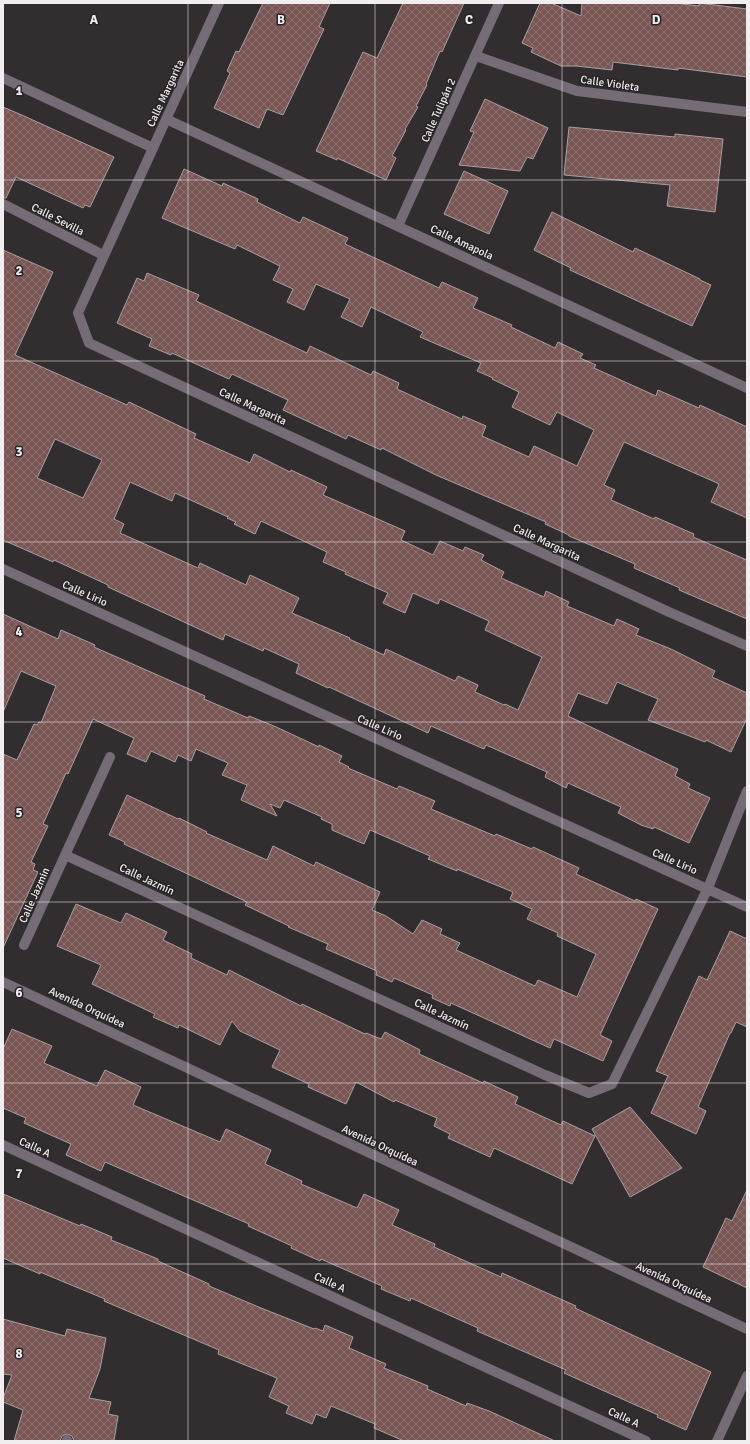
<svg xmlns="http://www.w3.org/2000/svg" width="750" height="1444" viewBox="0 0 750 1444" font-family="Signika,sans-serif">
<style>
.building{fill:url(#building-cross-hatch);stroke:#a8a1a0;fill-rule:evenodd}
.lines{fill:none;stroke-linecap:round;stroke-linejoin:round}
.minor{stroke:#756c78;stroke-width:10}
.grid{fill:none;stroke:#f1eeef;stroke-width:1;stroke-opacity:0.55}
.labels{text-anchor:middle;stroke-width:3;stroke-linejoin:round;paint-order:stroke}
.street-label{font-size:11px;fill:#f1eeef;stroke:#282326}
.grid-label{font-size:13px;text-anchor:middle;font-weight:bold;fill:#f1eeef;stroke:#282326;stroke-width:3;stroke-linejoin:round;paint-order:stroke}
</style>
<defs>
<pattern id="building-cross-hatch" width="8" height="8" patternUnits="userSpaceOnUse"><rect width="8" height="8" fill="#795554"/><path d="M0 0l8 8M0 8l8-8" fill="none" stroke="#8c6e6d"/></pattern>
</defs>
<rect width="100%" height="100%" fill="#322d2f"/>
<path class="building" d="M 263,3 L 330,3 L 319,27 L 324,29 L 283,115 L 267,109 L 259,128 L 214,108 L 230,73 L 227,71 L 236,51 L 239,52 Z
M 403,3 L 464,3 L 442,52 L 440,51 L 426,84 L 427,85 L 416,106 L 418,107 L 405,129 L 406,130 L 392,156 L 396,158 L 386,180 L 337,158 L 337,160 L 316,151 L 363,52 L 377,58 Z
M 540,3 L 551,3 L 581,16 L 582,3 L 675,3 L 699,6 L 699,3 L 747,9 L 747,77 L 678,68 L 678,70 L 613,62 L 612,70 L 576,66 L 561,66 L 531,52 L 533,48 L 522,43 Z
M 485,99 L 548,128 L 533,159 L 527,157 L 520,171 L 459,165 L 474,132 L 470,131 Z
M 3,107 L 24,116 L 114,157 L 90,207 L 85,205 L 83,208 L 16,177 L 6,198 L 3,198 Z
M 569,127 L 675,137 L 675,134 L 723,139 L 715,212 L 667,206 L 670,185 L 564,175 Z
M 184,169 L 222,186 L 223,183 L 258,199 L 257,202 L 300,223 L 303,217 L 348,238 L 345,244 L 439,288 L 442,282 L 478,298 L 473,308 L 512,325 L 511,327 L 555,348 L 558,342 L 583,354 L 580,358 L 596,365 L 594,368 L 656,396 L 658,390 L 699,408 L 700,405 L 747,427 L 747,518 L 711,502 L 719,484 L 715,482 L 624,442 L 604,485 L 615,490 L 611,500 L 654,519 L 655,517 L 694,534 L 693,537 L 747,560 L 747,619 L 679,590 L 680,588 L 634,568 L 635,564 L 569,536 L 569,535 L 545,524 L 546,522 L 436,475 L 382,448 L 381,450 L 348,435 L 346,439 L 283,410 L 288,400 L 232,374 L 229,379 L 172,353 L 171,355 L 149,346 L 152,339 L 117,323 L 137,278 L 144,281 L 147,273 L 199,295 L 196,301 L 307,353 L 310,346 L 371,375 L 373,371 L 399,383 L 397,389 L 462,419 L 463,416 L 486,426 L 482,436 L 529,457 L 534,446 L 577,466 L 594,430 L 557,412 L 550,425 L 512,407 L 519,392 L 492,379 L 493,378 L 477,371 L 481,363 L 420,337 L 423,332 L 371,307 L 362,327 L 341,317 L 350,299 L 316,284 L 304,310 L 287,302 L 293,289 L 273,280 L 280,266 L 237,245 L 235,249 L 162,218 Z
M 464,171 L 508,191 L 489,234 L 444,214 Z
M 552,212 L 633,252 L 635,248 L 700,279 L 700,280 L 711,285 L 692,326 L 570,270 L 571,268 L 534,250 Z
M 3,250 L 53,272 L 15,355 L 127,405 L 129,402 L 196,434 L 194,438 L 250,463 L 254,454 L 290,472 L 291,470 L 327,487 L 323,495 L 405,531 L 401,540 L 433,555 L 440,541 L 463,551 L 465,547 L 484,555 L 481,560 L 504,572 L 501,578 L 544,597 L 546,591 L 569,602 L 567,606 L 614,626 L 617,619 L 639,629 L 636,635 L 671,649 L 715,671 L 712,677 L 747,693 L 747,718 L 731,752 L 706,740 L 705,742 L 648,720 L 658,699 L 617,682 L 607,704 L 578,693 L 568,716 L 678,769 L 675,776 L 690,784 L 688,788 L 710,798 L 689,843 L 654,827 L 653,829 L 641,825 L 618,813 L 621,807 L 568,783 L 566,788 L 545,777 L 547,772 L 486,745 L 484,749 L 431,726 L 428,733 L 329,687 L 328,688 L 296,673 L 299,664 L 264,648 L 263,651 L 225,634 L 223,640 L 108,587 L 108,585 L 54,560 L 53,562 L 3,540 ZM 55,439 L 102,460 L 83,498 L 37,478 ZM 130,482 L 172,501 L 175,493 L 228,517 L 227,518 L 236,522 L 234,524 L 255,534 L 261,521 L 327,552 L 323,562 L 346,572 L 345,574 L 388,593 L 383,603 L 405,613 L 413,593 L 438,604 L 440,599 L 489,621 L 485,630 L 542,657 L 518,710 L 505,704 L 504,705 L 475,692 L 478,685 L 458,676 L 455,681 L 386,649 L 384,655 L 349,639 L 350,638 L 292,613 L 299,598 L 250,575 L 246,585 L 200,563 L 198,568 L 120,533 L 124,524 L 114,519 Z
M 3,614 L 58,639 L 61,630 L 95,645 L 94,647 L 205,696 L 204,699 L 248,718 L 249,716 L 274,726 L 319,747 L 319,745 L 342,756 L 339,762 L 349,767 L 348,768 L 397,789 L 399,786 L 435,801 L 431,809 L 495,836 L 496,834 L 532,849 L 533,847 L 579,868 L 576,874 L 635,901 L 636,899 L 658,909 L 600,1035 L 612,1041 L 603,1061 L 554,1039 L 550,1048 L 451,1003 L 450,1006 L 432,998 L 433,995 L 394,978 L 392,982 L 376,975 L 377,971 L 326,949 L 328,944 L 288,927 L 289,926 L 245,905 L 247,902 L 124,844 L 125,842 L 109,835 L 127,795 L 178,819 L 179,818 L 207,832 L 206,833 L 267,860 L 273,846 L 314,866 L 316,862 L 380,892 L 372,910 L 386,916 L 413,934 L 422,920 L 442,929 L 440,934 L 460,943 L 456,950 L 535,986 L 538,980 L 577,997 L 596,954 L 557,936 L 558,933 L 527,919 L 532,909 L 510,899 L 513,892 L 457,869 L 457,871 L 428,859 L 430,856 L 370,830 L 364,844 L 332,830 L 332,824 L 321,819 L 322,817 L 284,800 L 280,808 L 270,804 L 277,816 L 241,800 L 247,785 L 222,775 L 228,763 L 196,749 L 191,761 L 178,755 L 175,762 L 151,751 L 146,762 L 127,754 L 134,738 L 93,719 L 68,774 L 66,773 L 43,824 L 48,826 L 31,862 L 35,864 L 33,870 L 38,872 L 3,948 L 3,754 L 17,760 L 34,724 L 37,725 L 39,722 L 41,723 L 56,686 L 21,671 L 3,712 Z
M 76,904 L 121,923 L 126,913 L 167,932 L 163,940 L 192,954 L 191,958 L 227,975 L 229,970 L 301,1006 L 302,1004 L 365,1034 L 366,1033 L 381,1039 L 385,1032 L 420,1050 L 419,1054 L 483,1083 L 484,1081 L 518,1097 L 515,1104 L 561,1125 L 563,1121 L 595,1136 L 572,1184 L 494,1148 L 490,1157 L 448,1138 L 450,1134 L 434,1126 L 437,1118 L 395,1100 L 394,1102 L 356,1082 L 346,1104 L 308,1087 L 309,1084 L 272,1067 L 280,1050 L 240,1031 L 232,1021 L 220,1045 L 179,1025 L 178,1028 L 153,1017 L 155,1014 L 92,984 L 101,965 L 57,946 Z
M 730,931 L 747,939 L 747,1027 L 736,1022 L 731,1033 L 730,1033 L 698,1107 L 706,1111 L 696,1134 L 651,1113 L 668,1076 L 656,1071 L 699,976 L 707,980 Z
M 12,1029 L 52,1046 L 44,1063 L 97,1086 L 105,1070 L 141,1087 L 133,1105 L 220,1142 L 226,1129 L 271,1150 L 265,1164 L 302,1181 L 301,1184 L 357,1208 L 364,1194 L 399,1210 L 392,1225 L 435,1244 L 434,1247 L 501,1277 L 502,1273 L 576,1306 L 575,1308 L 711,1372 L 686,1430 L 657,1417 L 658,1415 L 564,1373 L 566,1370 L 477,1331 L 478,1328 L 411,1298 L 410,1301 L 381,1289 L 382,1286 L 321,1259 L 320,1261 L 291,1248 L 292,1246 L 248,1226 L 249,1224 L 105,1162 L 101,1171 L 66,1155 L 71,1144 L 24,1123 L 26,1118 L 3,1108 L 3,1049 Z
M 630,1107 L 682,1168 L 630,1197 L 592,1129 Z
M 747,1190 L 747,1288 L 703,1267 L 726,1218 L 732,1221 Z
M 3,1194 L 80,1226 L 81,1224 L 112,1237 L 111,1240 L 158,1259 L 158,1261 L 209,1284 L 209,1286 L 261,1308 L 314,1329 L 315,1328 L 323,1331 L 325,1325 L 353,1337 L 349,1348 L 386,1364 L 384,1368 L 428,1386 L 427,1389 L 466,1406 L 467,1403 L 489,1411 L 555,1441 L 404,1441 L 374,1428 L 375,1424 L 331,1406 L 326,1418 L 316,1414 L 312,1424 L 286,1413 L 289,1406 L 269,1397 L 277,1378 L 218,1354 L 219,1350 L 104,1301 L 105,1299 L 40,1272 L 40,1274 L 3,1258 Z
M 3,1319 L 65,1336 L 67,1329 L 106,1338 L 100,1369 L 89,1398 L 111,1402 L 108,1414 L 118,1416 L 114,1441 L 74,1441 L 72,1436 L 67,1434 L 62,1436 L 60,1441 L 14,1441 L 23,1410 L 3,1402 L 3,1398 L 12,1375 L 3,1374 Z"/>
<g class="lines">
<path class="minor" d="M 219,3 L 78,313 L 89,343 L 669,612 L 747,646
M 476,56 L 577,91 L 747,112
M 3,78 L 153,148
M 166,119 L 747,388
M 3,204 L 103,255
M 398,226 L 499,3
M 3,569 L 747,907
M 65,855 L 545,1075 L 589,1093 L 612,1084 L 708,888 L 747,791
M 24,945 L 110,757
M 3,982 L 747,1329
M 3,1145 L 646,1441
M 67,1441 L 67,1440
M 717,1441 L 747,1376"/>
</g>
<path class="grid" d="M 188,3 L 188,1441M 375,3 L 375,1441M 562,3 L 562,1441M 3,180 L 747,180M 3,361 L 747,361M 3,542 L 747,542M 3,722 L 747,722M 3,902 L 747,902M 3,1083 L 747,1083M 3,1264 L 747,1264"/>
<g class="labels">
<g class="street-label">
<text transform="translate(610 83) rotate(8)" y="4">Calle Violeta</text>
<text transform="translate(165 93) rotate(-65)" y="4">Calle Margarita</text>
<text transform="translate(438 110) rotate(-66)" y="4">Calle Tulipán 2</text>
<text transform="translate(58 219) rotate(27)" y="4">Calle Sevilla</text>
<text transform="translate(462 242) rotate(25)" y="4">Calle Amapola</text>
<text transform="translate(253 406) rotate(25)" y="4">Calle Margarita</text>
<text transform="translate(547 542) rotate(25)" y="4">Calle Margarita</text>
<text transform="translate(85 593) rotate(24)" y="4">Calle Lirio</text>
<text transform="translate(380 727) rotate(24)" y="4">Calle Lirio</text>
<text transform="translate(675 861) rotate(24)" y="4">Calle Lirio</text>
<text transform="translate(147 879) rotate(25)" y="4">Calle Jazmín</text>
<text transform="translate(34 895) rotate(-66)" y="4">Calle Jazmin</text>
<text transform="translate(87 1007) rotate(25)" y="4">Avenida Orquídea</text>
<text transform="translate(442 1014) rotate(25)" y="4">Calle Jazmín</text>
<text transform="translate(380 1145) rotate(25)" y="4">Avenida Orquídea</text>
<text transform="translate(35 1147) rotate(25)" y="4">Calle A</text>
<text transform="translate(330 1282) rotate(25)" y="4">Calle A</text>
<text transform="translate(674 1282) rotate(25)" y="4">Avenida Orquídea</text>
<text transform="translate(624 1417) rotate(25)" y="4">Calle A</text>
</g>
</g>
<g class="grid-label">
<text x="94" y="24">A</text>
<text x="281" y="24">B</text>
<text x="469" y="24">C</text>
<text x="656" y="24">D</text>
<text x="19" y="95">1</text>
<text x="19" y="275">2</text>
<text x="19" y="456">3</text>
<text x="19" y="636">4</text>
<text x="19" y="817">5</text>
<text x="19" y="997">6</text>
<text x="19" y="1178">7</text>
<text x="19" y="1358">8</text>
</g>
<rect width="750" height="1444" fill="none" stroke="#f1eeef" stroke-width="8"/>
</svg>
